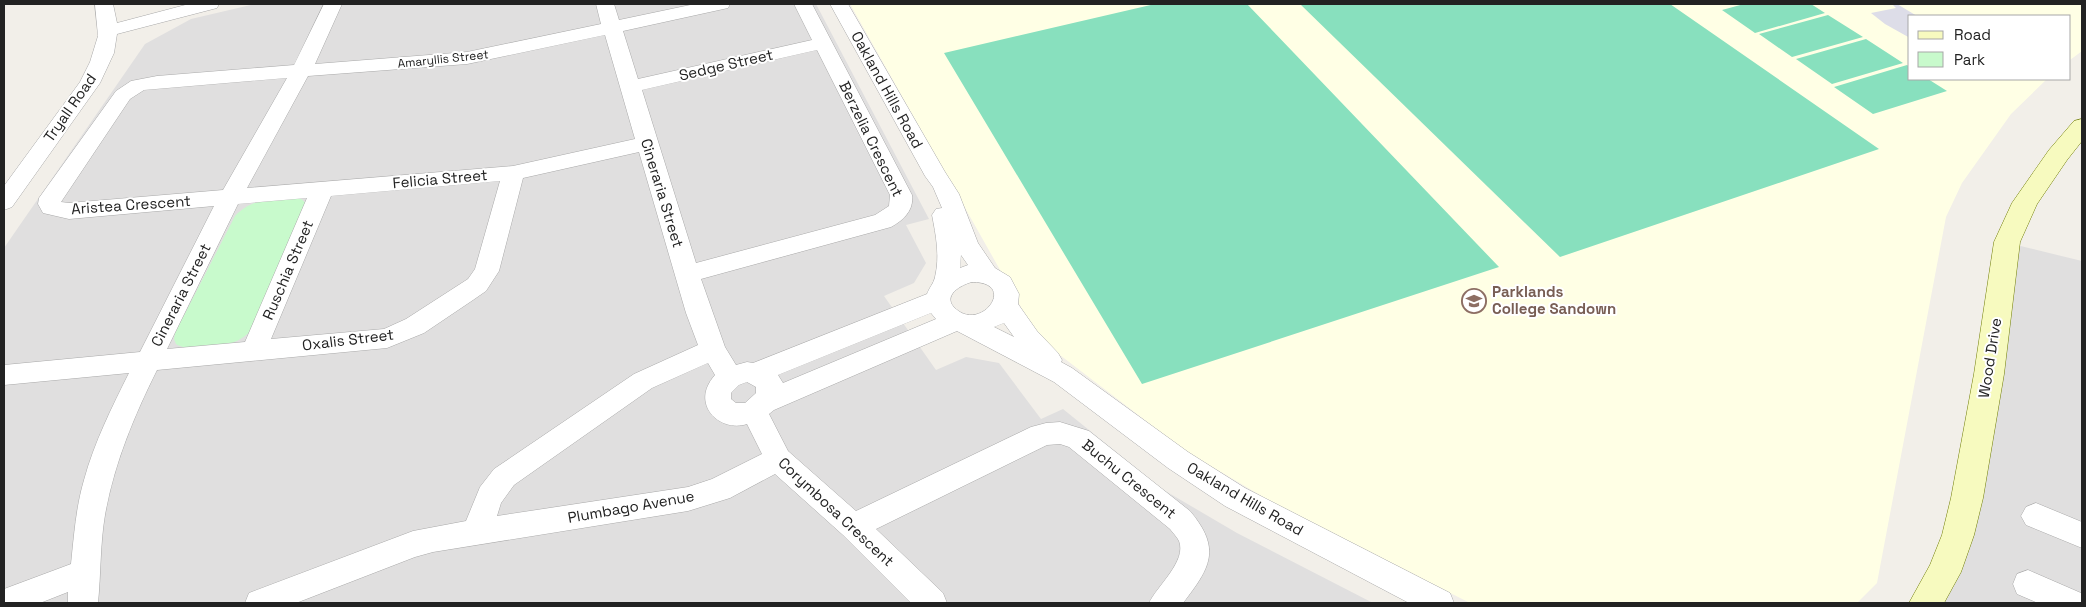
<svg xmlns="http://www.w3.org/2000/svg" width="2086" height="607" viewBox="0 0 2086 607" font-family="'Space Grotesk',sans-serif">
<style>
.residential{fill:#e0dfdf}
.education{fill:#ffffe5}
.park{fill:#c8facc}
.pitch{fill:#88e0be}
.plaza{fill:#dddde8}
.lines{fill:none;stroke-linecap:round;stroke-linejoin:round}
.street-casing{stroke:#a9a9a9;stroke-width:1}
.secondary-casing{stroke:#707d05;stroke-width:1}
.street{fill:#fff;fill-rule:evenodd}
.secondary{fill:#f7fabf;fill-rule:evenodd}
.labels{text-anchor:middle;stroke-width:4;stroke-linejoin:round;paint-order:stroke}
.far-street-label{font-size:12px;fill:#222;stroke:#fff}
.street-label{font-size:15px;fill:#222;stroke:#fff}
.education-label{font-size:15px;font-weight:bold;fill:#785e54;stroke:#fff;text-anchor:start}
</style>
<rect width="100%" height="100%" fill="#f2efe9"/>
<path class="residential" d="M 255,4 L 816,4 L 929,219 L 906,225 L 926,263 L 914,283 L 884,296 L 936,370 L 966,357 L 999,363 L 1041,419 L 1063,409 L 1162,489 L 1237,533 L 1373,603 L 4,603 L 4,248 L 145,44 L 191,19 Z
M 2008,243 L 2082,261 L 2082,603 L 1929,603 L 1947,573 Z"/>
<path class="education" d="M 850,4 L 2082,4 L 2082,51 L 2070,60 L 2070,16 L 1910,16 L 1910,79 L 2047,79 L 2011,114 L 1962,183 L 1946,217 L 1877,583 L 1857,603 L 1470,603 L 1275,504 L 1184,450 L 1039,339 Z"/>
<path class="park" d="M 300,198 L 307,204 L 253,329 C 247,335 240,340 232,343 C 220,348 188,352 176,344 L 174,339 L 175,333 L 235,216 C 252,197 276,199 300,198 Z"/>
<path class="pitch" d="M 1155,4 L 1247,4 L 1499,267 L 1142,384 L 944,53 Z
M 1300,4 L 1670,4 L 1879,149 L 1560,257 Z
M 1744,4 L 1811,4 L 1825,13 L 1755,33 L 1722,10 Z
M 1828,15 L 1863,37 L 1792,57 L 1759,34 Z
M 1866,39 L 1903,63 L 1832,84 L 1796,59 Z
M 1907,65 L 1910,67 L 1910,79 L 1928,79 L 1947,91 L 1873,114 L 1834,87 Z"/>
<path class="plaza" d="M 1897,4 L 1917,16 L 1910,16 L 1910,38 L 1885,24 L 1871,13 L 1896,8 L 1893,5 Z"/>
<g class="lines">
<defs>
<path id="street" d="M 95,4 L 113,4 L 117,23 L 189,4 L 219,4 L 217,8 L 117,34 L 114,53 L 100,83 L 12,207 L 4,210 L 4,186 L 80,82 L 90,62 L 98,36 Z
M 324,4 L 342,4 L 315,64 L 467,52 L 601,24 L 596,4 L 614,4 L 619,20 L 695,4 L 730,4 L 728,8 L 623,31 L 638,79 L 812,40 L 794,4 L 812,4 L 912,195 C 914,210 904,220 891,227 L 701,279 L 725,347 L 736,365 L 747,362 L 753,363 L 927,294 C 929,288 934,283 935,277 C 940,256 936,236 932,215 L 936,209 L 942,208 L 933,187 L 925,176 L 830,4 L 848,4 L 945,172 L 959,194 L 978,243 L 995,268 L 1010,277 L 1019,294 L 1018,304 L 1037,331 L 1058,353 L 1062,360 L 1061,362 L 1072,368 L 1188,452 L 1245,488 L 1450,593 L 1454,603 L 1409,603 L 1225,506 L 1168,468 L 1054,382 L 957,331 L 774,410 L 769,414 L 788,451 L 856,511 L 1031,427 L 1046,423 L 1060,422 L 1089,431 L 1190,511 C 1222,549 1210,568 1183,603 L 1149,603 C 1157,586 1187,561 1179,541 C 1177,537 1173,533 1170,529 L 1069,447 L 1060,444 L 1047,445 L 876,529 L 943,593 L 947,603 L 911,603 L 843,535 L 775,474 L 730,498 L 688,511 L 433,552 L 415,557 L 296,603 L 245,603 L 249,593 L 413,531 L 466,521 L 480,487 L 494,469 L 634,374 L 698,345 L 686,313 L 639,152 L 523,178 L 499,271 L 486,291 L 473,300 L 424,333 L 387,348 L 157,370 C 134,416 114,464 105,515 C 100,544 101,574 98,603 L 68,603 L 68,592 L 40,603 L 4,603 L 4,589 L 71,564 C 74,535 76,507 84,480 C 94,443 112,407 129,373 L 4,385 L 4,365 L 140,352 L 214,206 L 69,219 L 43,213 L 38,204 L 39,198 L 116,91 L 131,81 L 157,76 L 294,65 ZM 605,35 L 635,139 L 513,166 L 247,188 L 308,76 L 467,64 ZM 817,50 L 890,195 L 889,206 L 875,215 L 696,263 L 642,90 ZM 287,78 L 223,190 L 69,203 L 61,202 L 130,99 L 144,90 ZM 500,181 L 475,269 L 468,279 L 406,319 L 384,329 L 271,339 L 331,196 ZM 307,198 L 245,342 L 167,349 L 238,204 ZM 961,255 L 968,265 L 960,268 ZM 972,282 C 1016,282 985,327 960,312 C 939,299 957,286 972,282 ZM 931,313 L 936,319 L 783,383 L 778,375 ZM 1004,323 L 1014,337 L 994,327 ZM 708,363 L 715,375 C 689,404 720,433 747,424 L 762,454 L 712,479 L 688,487 L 497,516 L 501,503 L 514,485 L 652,388 ZM 747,382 L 756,387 L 756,393 L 745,403 L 736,403 L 731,399 L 731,393 L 739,385 Z
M 2036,503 L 2082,522 L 2082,548 L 2026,525 L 2021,516 L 2026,507 Z
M 2028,570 L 2081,593 L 2082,603 L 2038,603 L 2017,594 L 2013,584 L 2017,574 Z"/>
<path id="secondary" d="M 2082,119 L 2082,141 L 2067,160 L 2037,204 L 2020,242 L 2004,374 L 1983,498 L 1974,535 L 1961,572 L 1944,603 L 1909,603 L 1930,565 L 1942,535 L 1951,498 L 1974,374 L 1994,242 L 2012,203 L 2049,150 L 2074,121 Z"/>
</defs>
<use href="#street" class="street-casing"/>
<use href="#secondary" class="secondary-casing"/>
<use href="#street" class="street"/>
<use href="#secondary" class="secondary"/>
</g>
<defs>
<symbol id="school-ring" viewBox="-11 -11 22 22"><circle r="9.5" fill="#fff" stroke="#8d6e63" stroke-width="1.5"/><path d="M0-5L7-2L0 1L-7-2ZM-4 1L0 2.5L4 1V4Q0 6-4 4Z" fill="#8d6e63"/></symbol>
</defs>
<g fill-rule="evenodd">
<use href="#school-ring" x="1460" y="287" width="28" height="28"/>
</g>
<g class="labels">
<g class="far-street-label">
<text transform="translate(443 59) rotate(-6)" y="4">Amaryllis Street</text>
</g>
<g class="street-label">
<text transform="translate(726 65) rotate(-13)" y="5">Sedge Street</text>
<text transform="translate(887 90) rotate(61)" y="5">Oakland Hills Road</text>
<text transform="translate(70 108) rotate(-55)" y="5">Tryall Road</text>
<text transform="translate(871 139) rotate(64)" y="5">Berzelia Crescent</text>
<text transform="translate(440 179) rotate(-5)" y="5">Felicia Street</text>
<text transform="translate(662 193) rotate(73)" y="5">Cineraria Street</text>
<text transform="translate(131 205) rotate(-4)" y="5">Aristea Crescent</text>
<text transform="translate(288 270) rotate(-67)" y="5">Ruschia Street</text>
<text transform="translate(181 295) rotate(-63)" y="5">Cineraria Street</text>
<text transform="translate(348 340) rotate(-7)" y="5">Oxalis Street</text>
<text transform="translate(1990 358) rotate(-81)" y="5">Wood Drive</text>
<text transform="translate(1129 479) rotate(39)" y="5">Buchu Crescent</text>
<text transform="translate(1245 499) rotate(30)" y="5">Oakland Hills Road</text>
<text transform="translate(631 507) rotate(-10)" y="5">Plumbago Avenue</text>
<text transform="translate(836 512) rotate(43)" y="5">Corymbosa Crescent</text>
</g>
<g class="education-label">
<text x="1492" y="297">Parklands<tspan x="1492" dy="17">College Sandown</tspan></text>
</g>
</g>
<rect width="2086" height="607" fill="none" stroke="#222222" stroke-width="10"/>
<rect x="1908" y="15" width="162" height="65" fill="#ffffff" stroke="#a7a7a7"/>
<rect x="1918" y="31" width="25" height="8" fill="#f7fabf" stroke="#a7a7a7"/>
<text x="1954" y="40" font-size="15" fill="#222222">Road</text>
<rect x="1918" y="52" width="25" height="15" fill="#c8facc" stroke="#a7a7a7"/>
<text x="1954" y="65" font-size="15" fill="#222222">Park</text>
</svg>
